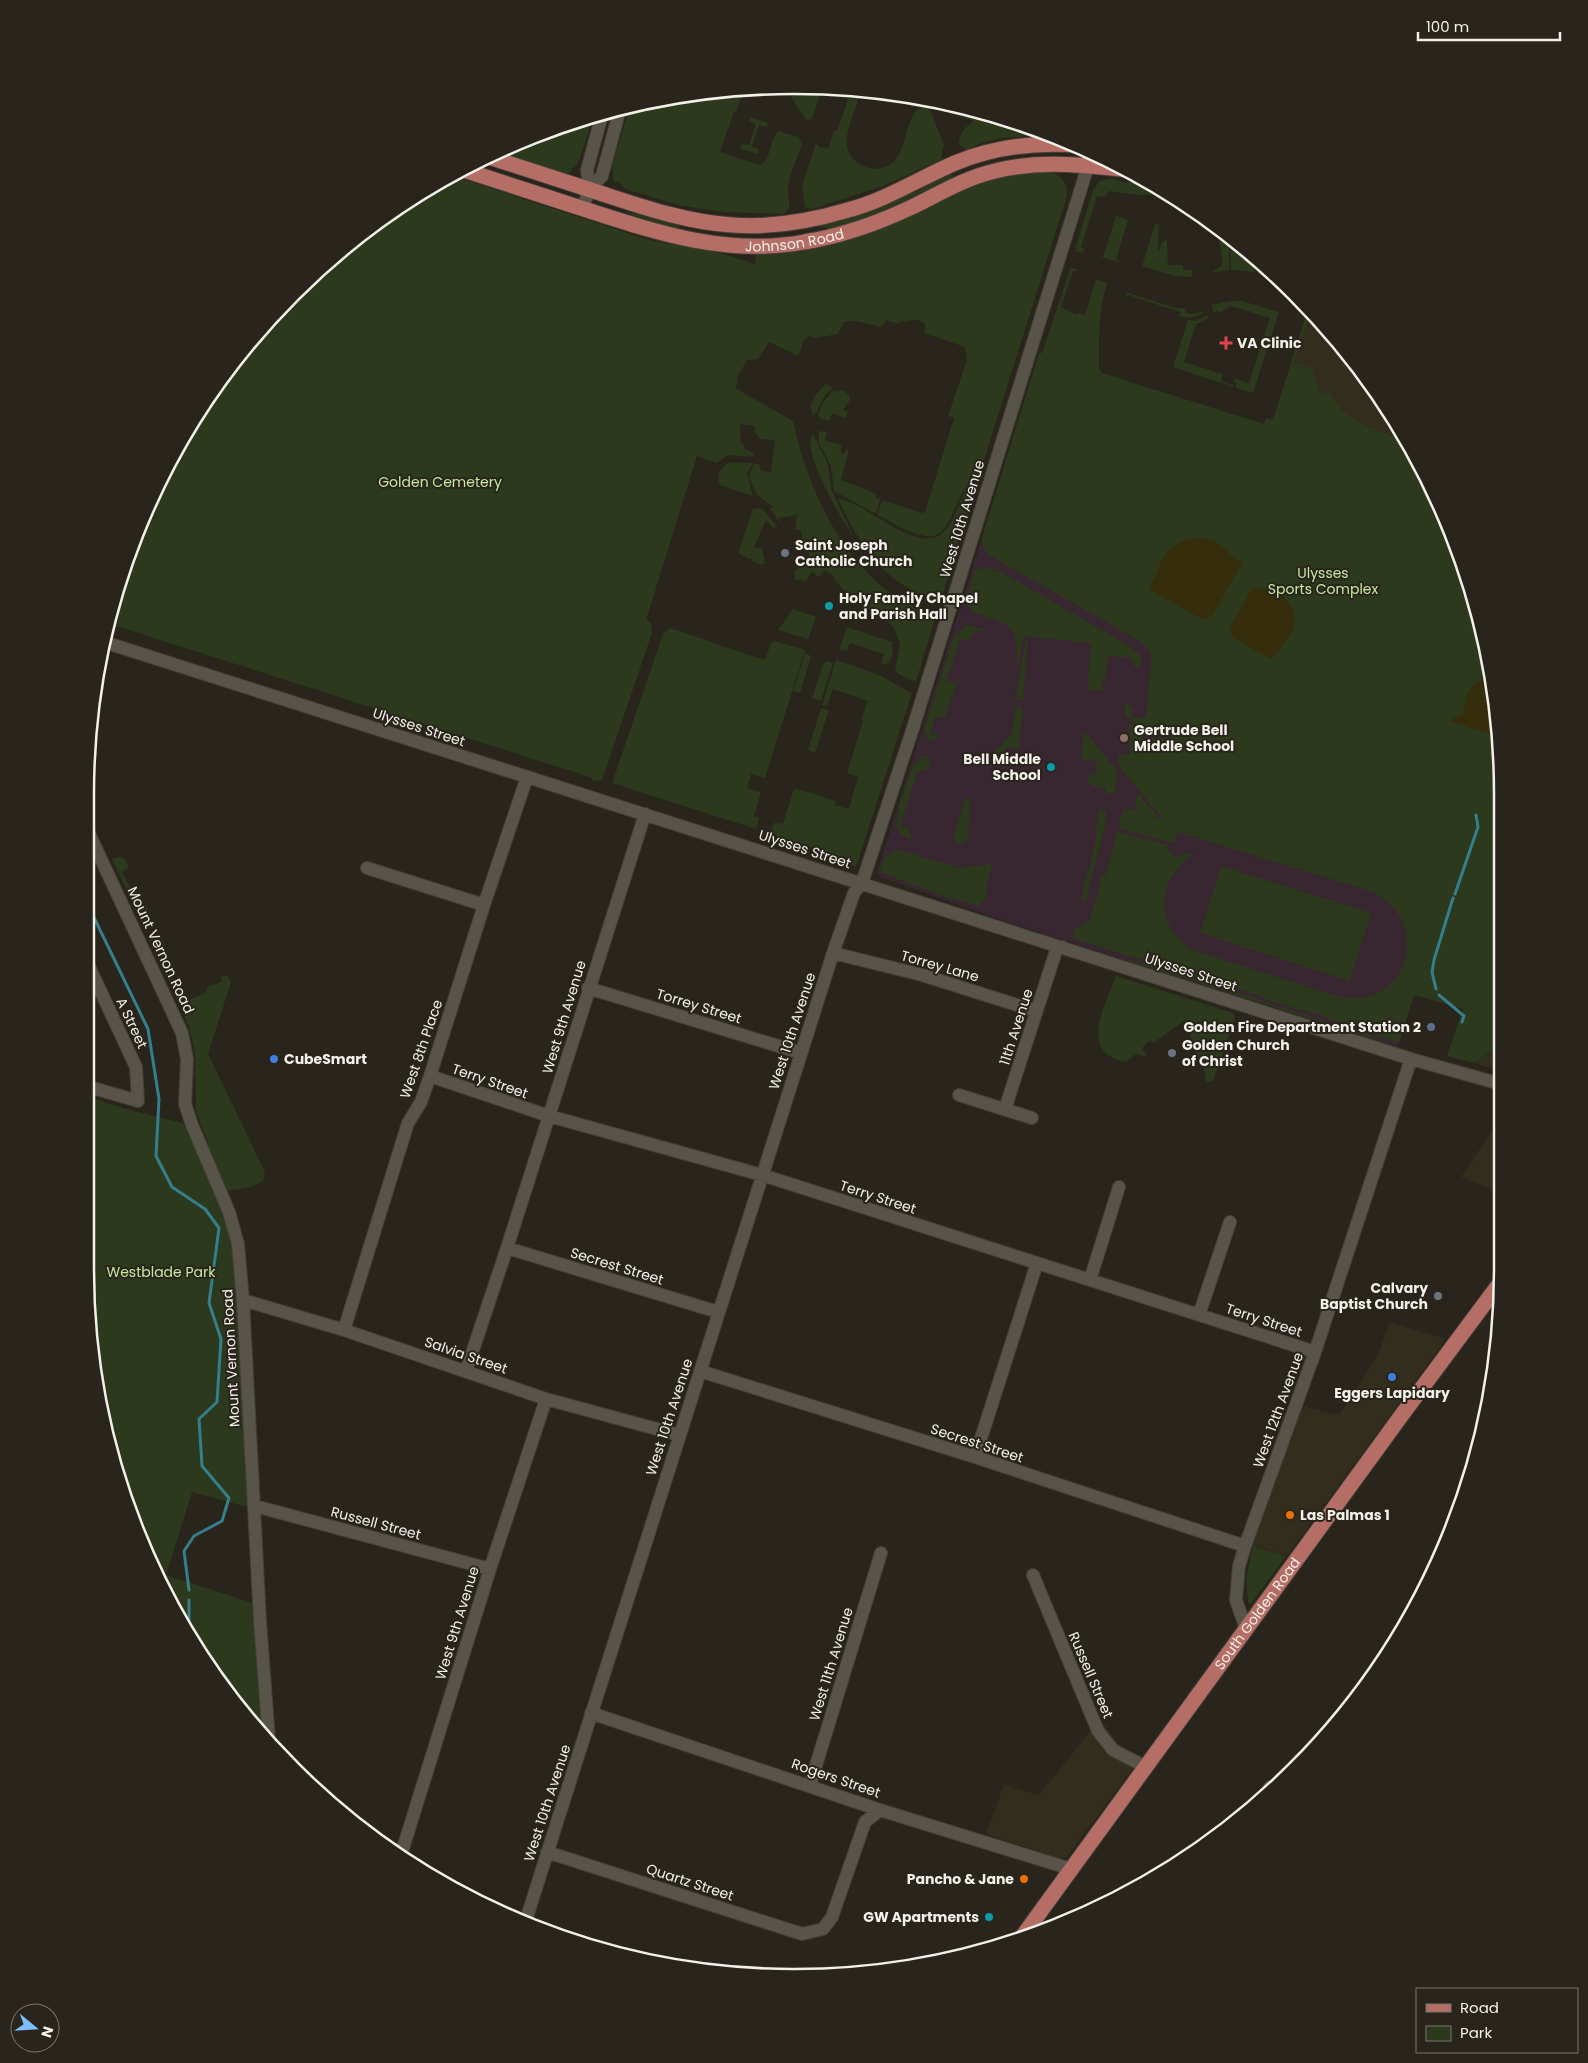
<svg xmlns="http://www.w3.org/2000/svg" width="1588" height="2063" viewBox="0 0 1588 2063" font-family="Poppins,sans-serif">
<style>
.built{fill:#322d1d}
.education{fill:#382731}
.green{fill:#2c391c}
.sand{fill:#352d0c}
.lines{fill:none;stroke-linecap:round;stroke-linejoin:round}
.stream{stroke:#347f8b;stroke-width:3}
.minor-casing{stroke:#444038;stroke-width:14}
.major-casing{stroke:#444038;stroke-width:17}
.minor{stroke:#59544a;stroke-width:12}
.major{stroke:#b46e65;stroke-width:15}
.health-dot{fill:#e0444e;stroke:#29251c;stroke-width:2}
.worship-dot{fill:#6b7280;stroke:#29251c;stroke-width:2}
.culture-dot{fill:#0f9aa8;stroke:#29251c;stroke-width:2}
.education-dot{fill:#8d6e63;stroke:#29251c;stroke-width:2}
.service-dot{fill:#5c6f8a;stroke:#29251c;stroke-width:2}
.shop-dot{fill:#3f7fe0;stroke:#29251c;stroke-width:2}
.food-dot{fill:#e8710a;stroke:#29251c;stroke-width:2}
.labels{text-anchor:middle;stroke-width:4;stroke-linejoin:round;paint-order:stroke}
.street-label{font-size:14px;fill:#f3f0ea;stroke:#29251c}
.poi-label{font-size:14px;font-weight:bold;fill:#f3f0ea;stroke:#29251c;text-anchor:start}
.park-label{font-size:14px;fill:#c4e89d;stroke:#29251c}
.rim{fill:none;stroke:#f3f0ea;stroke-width:2.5}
</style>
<rect width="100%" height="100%" fill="#29251c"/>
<path class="built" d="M 1311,311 L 1383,400 L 1418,471 L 1273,428 Z
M 1497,1047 L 1497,1070 L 1474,1063 Z
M 1497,1123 L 1497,1192 L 1461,1177 Z
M 1389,1322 L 1446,1339 L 1287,1556 L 1252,1545 L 1302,1406 L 1339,1415 L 1378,1355 Z
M 1100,1719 L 1117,1742 L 1139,1760 L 1070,1853 L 1065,1858 L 1060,1858 L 986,1834 L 1004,1785 L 1039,1795 Z"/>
<path class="education" d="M 981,541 L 1173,656 L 1471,819 L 1397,1047 L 1016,925 L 880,877 L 877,873 Z"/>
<path class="green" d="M 794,85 L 822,88 L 812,119 L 806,120 L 784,86 Z
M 747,90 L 743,94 L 736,112 L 734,112 L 720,152 L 760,165 C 772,159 769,140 778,131 L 798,137 L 802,144 C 797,158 789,175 788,189 C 788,198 793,209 783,214 L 721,212 L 678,205 L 632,191 L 624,188 L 618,181 L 614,183 L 612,166 L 614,164 L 613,163 L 630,106 L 655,99 Z
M 851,91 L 860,93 C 857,109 845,128 847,145 C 848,153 853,160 859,164 C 866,168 874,170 882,168 C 913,159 900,115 923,107 L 927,108 L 931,112 L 944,145 L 944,147 L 942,149 L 942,159 L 883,186 L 812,209 L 807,207 L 805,209 L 802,186 L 816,143 L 819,147 L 828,149 L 834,131 L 837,131 Z
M 955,106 L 1051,135 L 1001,138 L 979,144 L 966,150 L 959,144 C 960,131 964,129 974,121 L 951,114 Z
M 750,117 L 768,123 L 766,127 L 759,125 L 752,146 L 759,149 L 758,154 L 740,149 L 742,144 L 749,145 L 756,124 L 749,121 Z
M 593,118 L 578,164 L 571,170 L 572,172 L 563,174 L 497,153 L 522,139 Z
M 1049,170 L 1049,172 C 1062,175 1068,183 1067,196 L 979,476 L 974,477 C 969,484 963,491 959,499 C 953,511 949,529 936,535 C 928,539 915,533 906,530 C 895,526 887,518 877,515 L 882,500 L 922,513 L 925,512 L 954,418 L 948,416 L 967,360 L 965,347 L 924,333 L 925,323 L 918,320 L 908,321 L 907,323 L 900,321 L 899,324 L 886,320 L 882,327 L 856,321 L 844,322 L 838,334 L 816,338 L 809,336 C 800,341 803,348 798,356 L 769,342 L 758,359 L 747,360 L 736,380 L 738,381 L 735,388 L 793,421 C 797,434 799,448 804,462 C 822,515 854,574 905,602 C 914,607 924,610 934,614 L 935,618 L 916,682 L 898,674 L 895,670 L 900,645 L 895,629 L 888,622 L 849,595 L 833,578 L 834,576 L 824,570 L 819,577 L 812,572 L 805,582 L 799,579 L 795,581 L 795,571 L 805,564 L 804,558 L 809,557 L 809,545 L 803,544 L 801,531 L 795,529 L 797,515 L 779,518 L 781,524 L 770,509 L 773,507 L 756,494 L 749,476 L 754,464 L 759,464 L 761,471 L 771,472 L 775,440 L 760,439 L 755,433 L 755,426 L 740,424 L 741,443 L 743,443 L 745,449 L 754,453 L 754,457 L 728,455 L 716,463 L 697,456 L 646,620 L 651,622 L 652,633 L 602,780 L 592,781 L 593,778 L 107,623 L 109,610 L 158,480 L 231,363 L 293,292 L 400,205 L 453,176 L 649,240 L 720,253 L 755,264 L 756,250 L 779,250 L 993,178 L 1015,173 Z
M 951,173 L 954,180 C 922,195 850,236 816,226 C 864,216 907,195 951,173 Z
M 1112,178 L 1124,182 L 1149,184 L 1169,194 L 1138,195 L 1109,191 L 1105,197 L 1097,196 L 1081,247 L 1085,249 L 1082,253 L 1076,252 L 1075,250 L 1093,190 L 1100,181 Z
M 623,212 L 650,215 L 679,224 L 679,227 L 676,229 Z
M 1116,216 L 1128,220 L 1116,259 L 1122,263 L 1097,256 L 1103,257 Z
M 1159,223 L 1158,249 L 1160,250 L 1161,243 L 1167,239 L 1168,265 L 1182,265 L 1184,270 L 1191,270 L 1192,277 L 1175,276 L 1142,266 L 1155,224 Z
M 1222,233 L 1229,238 L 1229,270 L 1211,273 L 1223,265 L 1219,240 L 1221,240 Z
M 1230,239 L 1238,246 L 1237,249 L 1247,253 L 1257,261 L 1254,272 L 1231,270 Z
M 1071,267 L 1078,270 L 1077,271 L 1073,271 L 1061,307 L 1076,315 L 1078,313 L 1085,315 L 1096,279 L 1107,283 C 1098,314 1099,338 1099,369 L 1102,373 L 1264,424 L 1266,418 L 1273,420 L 1308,309 L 1311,311 L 1294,363 L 1312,368 L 1321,395 L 1329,391 C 1341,421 1376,430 1403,439 L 1465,566 L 1497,702 L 1497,1047 L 1474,1063 L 1447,1056 L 1463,1009 L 1414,995 L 1399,1043 L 1314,1013 L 1279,1004 L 1244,990 L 1221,985 L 1198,976 L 1174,970 L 1154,962 L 1128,956 L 1072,938 L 1074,930 L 1090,919 L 1102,875 L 1105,876 L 1117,832 L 1168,845 L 1167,849 L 1172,851 L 1171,856 L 1181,857 L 1182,853 L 1193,855 C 1155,881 1154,928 1195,951 L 1344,998 C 1411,1005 1431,922 1373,892 L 1178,832 L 1175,842 L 1171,843 L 1118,828 L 1124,808 L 1134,811 L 1138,793 L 1156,815 L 1156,817 L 1163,819 L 1118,765 L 1119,754 L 1128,755 L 1130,753 L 1129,722 L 1144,739 L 1172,738 L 1169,735 L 1144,736 L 1137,725 L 1125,716 L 1125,700 L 1132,708 L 1132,718 L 1146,717 L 1151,658 L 1150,652 L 1141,642 L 987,554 L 983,547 L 983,543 L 981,541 L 1039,353 L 1042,353 Z
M 1126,292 L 1175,308 L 1185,308 L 1186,312 L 1190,314 L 1206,311 C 1197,318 1188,319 1179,316 L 1180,312 L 1128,295 L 1126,299 Z
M 1231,301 L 1242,301 L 1279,312 L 1253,393 L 1236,388 L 1236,383 L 1233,381 L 1234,378 L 1249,383 L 1270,318 L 1231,306 L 1219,313 L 1218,311 L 1214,313 L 1211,305 Z
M 1207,315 L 1209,318 L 1196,324 L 1184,362 L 1223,374 L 1221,381 L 1232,385 L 1233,383 L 1234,387 L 1173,367 L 1188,320 L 1195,321 Z
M 826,384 L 833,388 L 825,395 L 816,413 L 813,414 L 810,407 L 816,394 Z
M 834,390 L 836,392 L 843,390 L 849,395 L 850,400 L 843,410 L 848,412 L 846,418 L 832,414 L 829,421 L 819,418 L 818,414 L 824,401 Z
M 819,431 L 827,432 L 825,440 L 841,445 L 841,453 L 844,454 L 846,449 L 849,450 L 841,480 L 877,494 L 875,498 L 880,499 L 876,514 L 834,491 L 831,466 L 819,443 Z
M 813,434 L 828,464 L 831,489 L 854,538 C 843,521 800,452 813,434 Z
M 731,462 L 753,463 L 747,473 L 753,496 L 720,485 C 715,475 721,466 731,462 Z
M 976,478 L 978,478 L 941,600 C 932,601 924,596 916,592 C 875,573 857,537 838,499 C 863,500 918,556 942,533 C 952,525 955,511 961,500 C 964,492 970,485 976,478 Z
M 762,508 L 777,527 L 774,528 L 766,520 L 754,547 L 762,548 L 765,563 L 761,565 L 752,561 L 752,558 L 749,559 L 738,553 L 753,509 Z
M 986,567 L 1003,573 L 1131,647 L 1141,657 L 1141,666 L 1134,667 L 1131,658 L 1108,656 L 1106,678 L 1102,678 L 1101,685 L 1105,686 L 1105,691 L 1087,689 L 1091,643 L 1024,636 L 1016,670 C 1020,625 1012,625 972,612 L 965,600 L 975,570 Z
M 793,609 L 816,617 L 808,639 L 778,630 Z
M 964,624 L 985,630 L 984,631 L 974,632 L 969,639 L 960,640 L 946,683 L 958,681 L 945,717 L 935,717 L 930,735 L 938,734 L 939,736 C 936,741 932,742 927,740 L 928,738 L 924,730 L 954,635 L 965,627 Z
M 847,627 L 892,642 L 893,654 L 889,662 L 884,665 L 881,663 L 884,654 L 850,643 L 847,651 L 839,650 Z
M 670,628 L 765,660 L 771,643 L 774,641 L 805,650 L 765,778 L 751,774 L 747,788 L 761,792 L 754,816 L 759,818 L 756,829 L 612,783 L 663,634 Z
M 1026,640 L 1028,640 L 1023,700 L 1015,700 Z
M 805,653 L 811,656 L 800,693 L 793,691 Z
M 836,660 L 879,675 L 912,693 L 856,867 L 847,864 L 838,856 L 775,835 L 771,831 L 775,822 L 783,824 L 794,788 L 836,801 L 835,805 L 849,809 L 858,777 L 847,773 L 863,721 L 861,720 L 868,701 L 833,689 L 827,706 L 822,705 Z
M 826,661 L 833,663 L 821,701 L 812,698 L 822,667 Z
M 1015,707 L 1023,707 L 1019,749 L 1006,748 L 1006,753 L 994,754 L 1012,733 Z
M 821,708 L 829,710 L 815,753 L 808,750 Z
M 1083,733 L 1087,734 L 1117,770 L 1115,794 L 1106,793 L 1106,788 L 1093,786 L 1088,781 L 1088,775 L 1095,775 L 1096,761 L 1081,760 Z
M 922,755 L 927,757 L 931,764 L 929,769 L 918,771 L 900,827 L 907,827 L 912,836 L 911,839 C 905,837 901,836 898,830 C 892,818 909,778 914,763 L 921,758 Z
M 966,797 L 971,800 L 968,839 L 966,842 L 961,845 L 955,842 L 953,837 Z
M 1100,807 L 1106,813 L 1107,819 L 1086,901 L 1081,902 L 1087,871 L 1089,870 L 1097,834 L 1095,830 Z
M 900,850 L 960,868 L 991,864 L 992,867 C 991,872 988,878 987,884 C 986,892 990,896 981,903 L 981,906 L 945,897 L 880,872 C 881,860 887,852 900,850 Z
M 118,857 C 125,857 127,862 129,868 L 122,871 L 139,907 L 146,905 L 151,916 L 151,922 L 144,927 L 112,859 Z
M 1221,866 L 1371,913 L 1350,981 L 1200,933 Z
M 153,934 C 161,935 163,940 165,947 L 159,950 L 183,1003 L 207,992 L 206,988 L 222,981 L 221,976 L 227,975 L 231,982 L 208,1054 L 265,1172 L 264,1180 L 252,1187 L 226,1191 L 207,1147 L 209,1145 L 196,1111 L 195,1054 L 189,1026 L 148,936 Z
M 1126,960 L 1153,965 L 1222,989 L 1250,996 L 1279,1007 L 1299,1012 L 1340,1027 L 1354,1029 L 1397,1046 Z
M 1116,976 L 1233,1013 L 1235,1018 L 1213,1081 L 1206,1082 L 1202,1060 L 1219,1060 L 1198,1057 L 1185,1020 L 1153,1043 L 1150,1040 L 1142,1048 L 1148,1057 L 1136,1054 L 1126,1062 C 1121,1060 1113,1059 1108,1055 C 1085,1039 1109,996 1116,976 Z
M 85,1096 L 126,1109 L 183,1123 L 218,1197 L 231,1236 L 235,1264 L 251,1508 L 192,1492 L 166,1575 L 256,1604 L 264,1733 L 180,1624 L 109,1453 L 85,1269 Z
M 1253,1546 L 1286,1556 L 1251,1604 L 1248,1602 L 1246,1578 Z"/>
<path class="sand" d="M 1195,538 C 1201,539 1207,539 1212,540 C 1224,545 1230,557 1242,563 L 1212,616 L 1202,619 L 1149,589 C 1164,563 1160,544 1195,538 Z
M 1253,587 C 1261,589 1275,591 1282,596 C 1308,618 1288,641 1271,659 L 1232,637 L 1230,627 Z
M 1488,677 L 1491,677 L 1497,702 L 1497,736 L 1449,721 L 1464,713 C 1467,693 1467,686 1488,677 Z"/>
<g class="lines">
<path class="stream" d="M 1455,894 L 1478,827 L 1476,815
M 86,901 L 148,1029 L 159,1099 L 156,1156 L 172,1187 L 205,1209 L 219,1228 L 209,1303 L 221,1339 L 217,1402 L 199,1419 L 202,1466 L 229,1498 L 222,1521 L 194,1536 L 184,1551 L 189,1590
M 1436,989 L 1432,972 L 1434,960 L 1453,898
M 1439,995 L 1464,1016 L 1462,1022
M 189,1635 L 189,1600"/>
<defs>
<path id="minor" d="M 589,189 L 602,176 L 620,109
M 583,208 L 589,189 L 587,170 L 602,115
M 104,642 L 1411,1059 L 1497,1083
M 86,827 L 182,1033 L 187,1059 L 185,1104 L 192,1125 L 229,1212 L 238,1244 L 243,1300 L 260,1621 L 269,1740
M 367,868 L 484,905
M 833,953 L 922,975 L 1036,1011
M 588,988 L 801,1053
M 430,1076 L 549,1116 L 762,1175 L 1315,1352
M 86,1086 L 138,1101 L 136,1067 L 86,960
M 959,1095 L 1032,1118
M 1005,1109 L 1055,954 L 1058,949 L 1062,947
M 507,1248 L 718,1312
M 1090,1280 L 1119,1187
M 243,1300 L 344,1330 L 546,1399 L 679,1435
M 1199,1315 L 1230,1222
M 344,1330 L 408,1123 L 421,1102 L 430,1076 L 484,905 L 527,777
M 466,1371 L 507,1248 L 645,814
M 700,1371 L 975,1457 L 1245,1546
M 975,1457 L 1037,1263
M 255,1506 L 490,1569
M 1033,1575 L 1098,1731 L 1113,1750 L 1146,1767
M 1246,1629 L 1236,1600 L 1239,1566 L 1245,1546 L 1315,1352 L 1411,1059
M 591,1713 L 880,1810 L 1071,1869
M 810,1785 L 881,1553
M 1270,1787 L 1273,1788
M 547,1852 L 802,1934 L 823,1929 L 832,1917 L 865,1822 L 880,1810
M 400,1858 L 490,1569 L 546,1399
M 526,1920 L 833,953 L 854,893 L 862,883 L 913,728 L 1092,153"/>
<g id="major">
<path d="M 489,157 C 526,169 563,181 600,193 C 643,207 686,222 732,225 C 770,228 811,221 848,210 C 886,200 918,179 955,163 C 993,147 1035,142 1077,145"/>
<path id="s1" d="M 464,170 C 506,184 548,197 590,211 C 661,234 729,256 804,242 C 842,236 878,223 912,207 C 939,194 965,178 995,171 C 1038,160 1079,165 1122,169"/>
<path id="s2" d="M 1019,1941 L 1401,1416 L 1497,1287"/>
</g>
</defs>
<use href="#minor" class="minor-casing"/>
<use href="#major" class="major-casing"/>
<use href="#minor" class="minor"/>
<use href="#major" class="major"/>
</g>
<path class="health-dot" d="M1223.5 335.5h5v5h5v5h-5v5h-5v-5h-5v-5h5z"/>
<g class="worship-dot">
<circle cx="785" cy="553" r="5"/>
<circle cx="1172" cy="1053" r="5"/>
<circle cx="1438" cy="1296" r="5"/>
</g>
<g class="culture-dot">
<circle cx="829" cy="606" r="5"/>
<circle cx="1051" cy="767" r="5"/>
<circle cx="989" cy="1917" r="5"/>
</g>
<circle class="education-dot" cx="1124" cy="738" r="5"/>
<circle class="service-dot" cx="1431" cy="1027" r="5"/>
<g class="shop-dot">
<circle cx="274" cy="1059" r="5"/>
<circle cx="1392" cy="1377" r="5"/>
</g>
<g class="food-dot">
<circle cx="1290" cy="1515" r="5"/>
<circle cx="1024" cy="1879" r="5"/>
</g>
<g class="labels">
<g class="street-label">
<text dy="5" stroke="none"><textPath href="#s1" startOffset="342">Johnson Road</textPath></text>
<text transform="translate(962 519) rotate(-73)" y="5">West 10th Avenue</text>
<text transform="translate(419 727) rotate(18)" y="5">Ulysses Street</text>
<text transform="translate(805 849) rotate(18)" y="5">Ulysses Street</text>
<text transform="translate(161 950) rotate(65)" y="5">Mount Vernon Road</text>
<text transform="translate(940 966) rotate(16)" y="5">Torrey Lane</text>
<text transform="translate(1191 972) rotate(18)" y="5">Ulysses Street</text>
<text transform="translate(699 1006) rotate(17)" y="5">Torrey Street</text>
<text transform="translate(564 1017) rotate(-73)" y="5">West 9th Avenue</text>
<text transform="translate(132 1023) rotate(65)" y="5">A Street</text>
<text transform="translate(1016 1027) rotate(-72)" y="5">11th Avenue</text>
<text transform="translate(792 1031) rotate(-72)" y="5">West 10th Avenue</text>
<text transform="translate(421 1049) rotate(-71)" y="5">West 8th Place</text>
<text transform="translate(490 1081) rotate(19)" y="5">Terry Street</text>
<text transform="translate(878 1197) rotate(18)" y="5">Terry Street</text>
<text transform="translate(617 1266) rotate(17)" y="5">Secrest Street</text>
<text transform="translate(1264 1320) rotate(18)" y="5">Terry Street</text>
<text transform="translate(466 1355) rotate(19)" y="5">Salvia Street</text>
<text transform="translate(231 1358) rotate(-93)" y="5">Mount Vernon Road</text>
<text transform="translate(1278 1410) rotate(-70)" y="5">West 12th Avenue</text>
<text transform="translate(669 1417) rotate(-72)" y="5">West 10th Avenue</text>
<text transform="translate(977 1443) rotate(18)" y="5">Secrest Street</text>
<text transform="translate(376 1523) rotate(15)" y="5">Russell Street</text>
<text dy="5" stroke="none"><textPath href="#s2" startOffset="405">South Golden Road</textPath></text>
<text transform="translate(457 1623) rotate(-73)" y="5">West 9th Avenue</text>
<text transform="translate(831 1664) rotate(-73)" y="5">West 11th Avenue</text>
<text transform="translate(1091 1675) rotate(67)" y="5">Russell Street</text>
<text transform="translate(836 1778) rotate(19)" y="5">Rogers Street</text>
<text transform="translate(547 1803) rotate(-72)" y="5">West 10th Avenue</text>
<text transform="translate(690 1882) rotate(18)" y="5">Quartz Street</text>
</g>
<g class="poi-label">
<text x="1237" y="348">VA Clinic</text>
<text x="795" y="550">Saint Joseph<tspan x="795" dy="16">Catholic Church</tspan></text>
<text x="839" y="603">Holy Family Chapel<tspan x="839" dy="16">and Parish Hall</tspan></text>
<text x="1134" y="735">Gertrude Bell<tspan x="1134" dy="16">Middle School</tspan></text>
<text x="1041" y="764" text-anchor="end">Bell Middle<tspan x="1041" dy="16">School</tspan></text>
<text x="1421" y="1032" text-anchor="end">Golden Fire Department Station 2</text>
<text x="1182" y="1050">Golden Church<tspan x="1182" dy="16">of Christ</tspan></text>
<text x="284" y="1064">CubeSmart</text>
<text x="1428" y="1293" text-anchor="end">Calvary<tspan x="1428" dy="16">Baptist Church</tspan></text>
<text x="1392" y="1398" text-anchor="middle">Eggers Lapidary</text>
<text x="1300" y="1520">Las Palmas 1</text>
<text x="1014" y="1884" text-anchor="end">Pancho &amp; Jane</text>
<text x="979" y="1922" text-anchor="end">GW Apartments</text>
</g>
<g class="park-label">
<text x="440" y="487">Golden Cemetery</text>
<text x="1323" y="578">Ulysses<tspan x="1323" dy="16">Sports Complex</tspan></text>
<text x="161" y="1277">Westblade Park</text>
</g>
</g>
<path d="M0 0H1588V2063H0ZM794 94H794A700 700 0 0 1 1494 794V1269A700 700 0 0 1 794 1969H794A700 700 0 0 1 94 1269V794A700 700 0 0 1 794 94Z" fill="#29251c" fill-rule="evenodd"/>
<path class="rim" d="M794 94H794A700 700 0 0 1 1494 794V1269A700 700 0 0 1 794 1969H794A700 700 0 0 1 94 1269V794A700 700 0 0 1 794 94Z"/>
<rect x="1416" y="1988" width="162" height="65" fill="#29251c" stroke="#7a766e"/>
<rect x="1426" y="2004" width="25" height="8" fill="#b46e65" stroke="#7a766e"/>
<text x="1460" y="2013" font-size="15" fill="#f3f0ea">Road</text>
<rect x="1426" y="2026" width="25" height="15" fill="#2c391c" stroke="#7a766e"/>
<text x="1460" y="2038" font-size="15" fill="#f3f0ea">Park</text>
<g transform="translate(35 2028) rotate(108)"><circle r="24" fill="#29251c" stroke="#7a766e"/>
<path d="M0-4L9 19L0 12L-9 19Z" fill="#7dbef9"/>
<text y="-8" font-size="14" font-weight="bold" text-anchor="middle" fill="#f3f0ea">N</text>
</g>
<path d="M1418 32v8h142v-8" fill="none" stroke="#f3f0ea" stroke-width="2.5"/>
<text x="1426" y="32" font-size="15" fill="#f3f0ea" stroke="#29251c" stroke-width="4" paint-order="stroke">100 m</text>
</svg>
